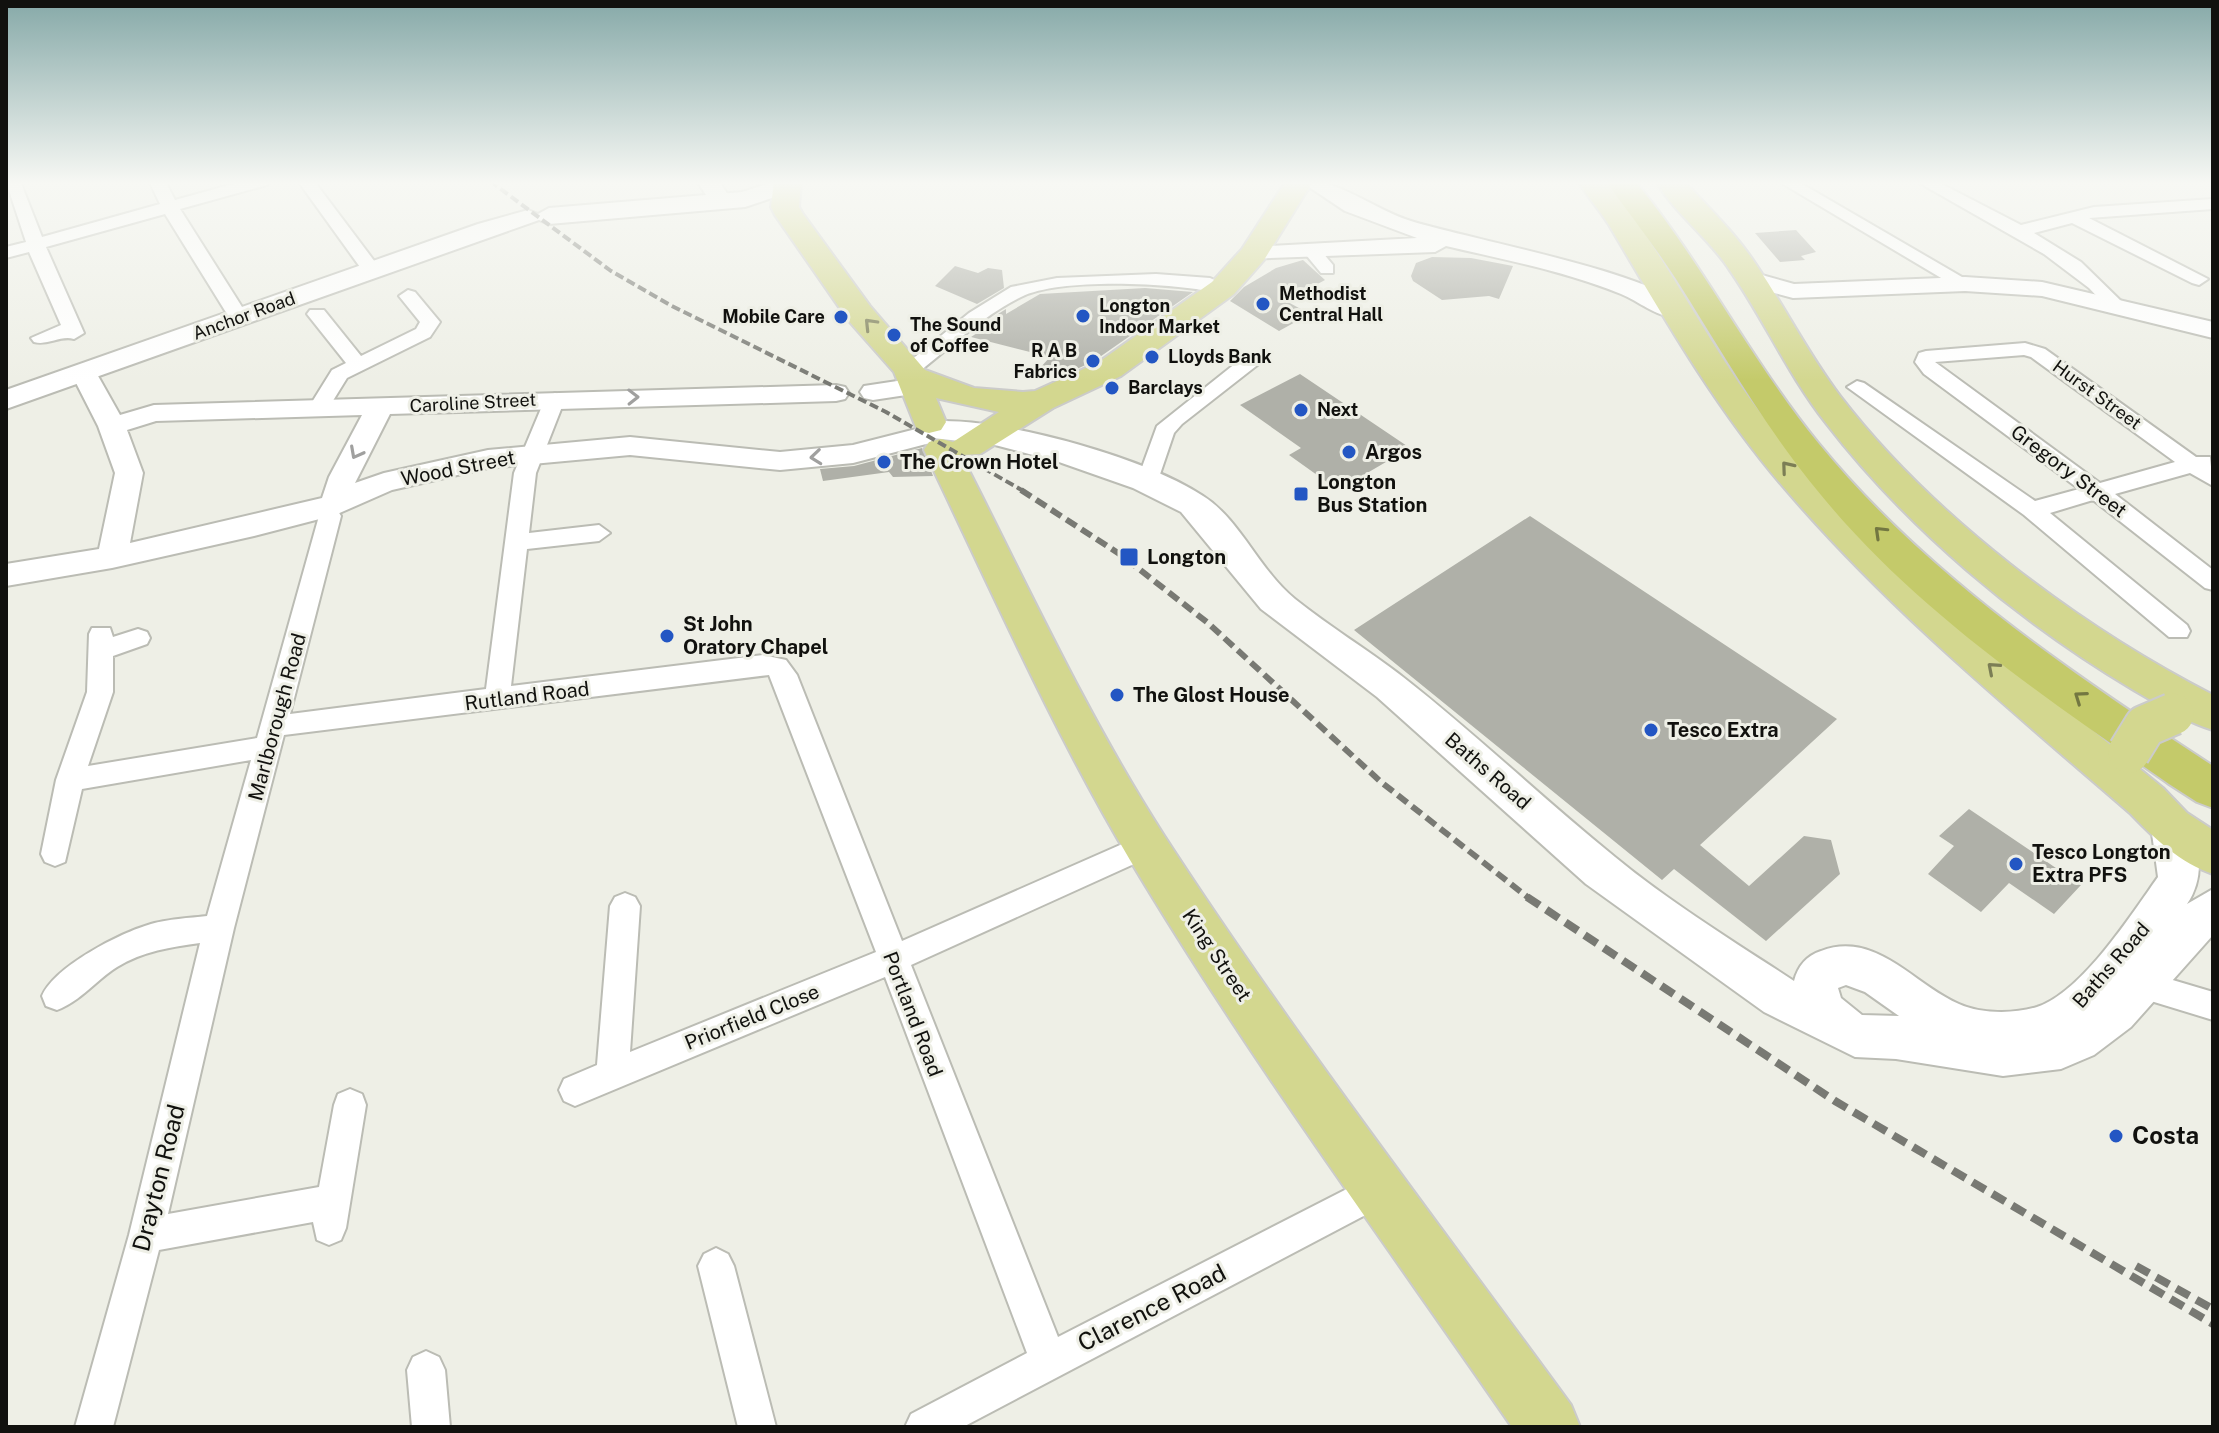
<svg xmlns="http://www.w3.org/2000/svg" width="2219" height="1433" viewBox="0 0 2219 1433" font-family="'Public Sans',sans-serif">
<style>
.building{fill:#afb0a8}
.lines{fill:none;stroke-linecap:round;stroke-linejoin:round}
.minor-casing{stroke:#bbbcb4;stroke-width:4}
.tertiary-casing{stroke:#bbbcb4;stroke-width:4}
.secondary-casing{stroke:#bbbcb4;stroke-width:4}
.primary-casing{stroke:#cbcbca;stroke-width:4}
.trunk-casing{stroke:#cbcbca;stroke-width:4}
.minor{fill:#fff;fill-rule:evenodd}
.tertiary{fill:#fff;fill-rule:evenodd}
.secondary{fill:#fff;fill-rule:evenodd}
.primary{fill:#d3d78f;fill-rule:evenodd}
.trunk{fill:#c4ca6a;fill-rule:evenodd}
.rail-far2{stroke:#787973;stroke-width:4;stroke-dasharray:9 4;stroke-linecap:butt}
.rail-far1{stroke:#787973;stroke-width:6;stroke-dasharray:12 6;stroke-linecap:butt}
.rail{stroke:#787973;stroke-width:8;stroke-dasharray:15 8;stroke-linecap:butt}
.primary-bridge-casing{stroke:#cbcbca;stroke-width:45;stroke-linecap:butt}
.primary-bridge{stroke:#d3d78f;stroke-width:41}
.oneway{stroke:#7c7e55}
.oneway2{stroke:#a0a09f}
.oneway3{stroke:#737741}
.poi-dot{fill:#2356c3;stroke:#eeefe6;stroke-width:3}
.labels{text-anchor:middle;stroke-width:6;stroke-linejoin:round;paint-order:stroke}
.far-poi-label{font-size:18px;font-weight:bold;fill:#11110e;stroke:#eeefe6;text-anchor:start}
.far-street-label{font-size:18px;fill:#11110e;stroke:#eeefe6}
.poi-label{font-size:20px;font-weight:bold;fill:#11110e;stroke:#eeefe6;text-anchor:start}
.street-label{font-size:20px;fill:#11110e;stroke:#eeefe6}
.near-poi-label{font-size:24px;font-weight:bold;fill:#11110e;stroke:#eeefe6;text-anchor:start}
.near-street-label{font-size:24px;fill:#11110e;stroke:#eeefe6}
</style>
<rect width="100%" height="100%" fill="#eeefe6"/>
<path class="building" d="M 1796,230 L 1816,252 L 1801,256 L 1805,260 L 1780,262 L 1755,233 Z
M 1432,257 L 1471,258 L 1513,266 L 1499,299 L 1489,296 L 1442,300 L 1413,281 L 1411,276 L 1416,263 Z
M 1303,260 L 1325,280 L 1286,301 L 1310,314 L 1279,331 L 1230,301 L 1244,287 L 1276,268 Z
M 955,266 L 978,273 L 988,268 L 1002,270 L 1004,288 L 977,304 L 935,286 Z
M 1145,288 L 1193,292 L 1094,361 L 1064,375 L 1040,368 L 1050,357 L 971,337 L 1003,316 L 998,314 L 1006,309 L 1006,314 L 1040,294 Z
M 1300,374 L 1361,415 L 1410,448 L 1338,490 L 1289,455 L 1301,448 L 1240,405 Z
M 922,448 L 933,476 L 893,477 L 889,472 L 823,481 L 820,469 L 854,466 Z
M 1530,516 L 1837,719 L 1700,845 L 1749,886 L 1804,836 L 1831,840 L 1840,874 L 1766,941 L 1674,869 L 1662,880 L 1354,630 Z
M 1969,809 L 2081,885 L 2054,914 L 2009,883 L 1981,912 L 1928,874 L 1954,846 L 1939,836 Z"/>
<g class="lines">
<defs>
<path id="minor" d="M 6,181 L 20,181 L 42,237 L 160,204 L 149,181 L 165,181 L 175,200 L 244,181 L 269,181 L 267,185 L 180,209 L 249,318 L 246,322 L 232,322 L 165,214 L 46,247 L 84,333 L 74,339 C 60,335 48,346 34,342 L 31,338 L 61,325 L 29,252 L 6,258 L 6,247 L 26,242 Z
M 298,181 L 314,181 L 381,270 L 379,274 L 365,274 Z
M 1778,181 L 1797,181 L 1974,284 L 1965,290 L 1958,288 Z
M 1916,181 L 1936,181 L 2021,225 L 2094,207 L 2213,199 L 2213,209 L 2089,218 L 2208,279 L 2199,285 L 2192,283 L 2072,223 L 2034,233 L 2081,262 L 2123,303 L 2114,309 L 2107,307 L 2089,288 L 2044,254 Z
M 1311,245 L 1317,246 L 1333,265 L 1333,273 L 1321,273 L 1302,250 Z
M 1156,274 L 1210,278 L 1232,288 L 1223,294 C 1179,283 1061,277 1021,297 C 982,316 950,348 916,374 L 902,374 L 899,370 L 969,313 L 1011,287 L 1057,278 Z
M 408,290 L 415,292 L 440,322 L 430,337 L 347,378 L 326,412 L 312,412 L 309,407 L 332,370 L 346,363 L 307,314 L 310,310 L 324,310 L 361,356 L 416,329 L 420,322 L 399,296 Z
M 2025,343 L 2045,349 L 2196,457 L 2210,457 L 2213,486 L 2190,473 L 2115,494 L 2213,570 L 2213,590 L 2205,588 L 2093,500 L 2050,513 L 2187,625 L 2190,631 L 2187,637 L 2169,637 L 2024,515 L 1847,387 L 1857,381 L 1864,383 L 2035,501 L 2079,489 L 1924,374 L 1915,362 L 1919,353 L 1926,351 ZM 2024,355 L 2031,357 L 2175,462 L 2100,483 L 1935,362 Z
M 1253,353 L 1263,359 L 1260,363 L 1182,424 L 1174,433 L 1156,486 L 1140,486 L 1137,481 L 1157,426 L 1246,355 Z
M 555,393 L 565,399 L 536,473 L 529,533 L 599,525 L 610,533 L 599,541 L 527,549 L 511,686 L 763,655 L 786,660 L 797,675 L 902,941 L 1136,838 L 1146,834 L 1156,838 L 1160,846 L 1156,854 L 911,965 L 1058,1337 L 1380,1172 L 1392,1177 L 1397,1189 L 1392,1201 L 963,1427 L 905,1427 L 911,1414 L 1027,1353 L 885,977 L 575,1106 L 564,1101 L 559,1090 L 564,1079 L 597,1065 L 610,906 L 615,897 L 625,893 L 635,897 L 640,906 L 630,1052 L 876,952 L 769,675 L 284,735 L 234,928 L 168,1214 L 319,1187 L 334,1105 L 338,1094 L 350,1089 L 362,1094 L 366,1105 L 346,1228 L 341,1240 L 329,1245 L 317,1240 L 313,1222 L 159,1250 L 113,1427 L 75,1427 L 129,1235 L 200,943 C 171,947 143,951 117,967 C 96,980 81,1001 57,1010 L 46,1006 L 42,996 C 55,966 120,933 151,924 C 168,919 189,918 207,916 L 251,760 L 82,789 L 65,862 L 55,866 L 45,862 L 41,854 L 56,780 L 87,692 L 89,634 L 92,628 L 110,628 L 113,637 L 138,629 L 147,632 L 150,638 L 147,644 L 113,656 L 113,692 L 88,766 L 257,738 L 319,516 L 314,508 L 325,500 L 333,503 L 341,516 L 290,714 L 486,689 L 514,473 L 545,399 Z
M 2139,970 L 2213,992 L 2213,1020 L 2128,994 L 2124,984 L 2128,974 Z
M 716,1248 L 728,1254 L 734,1266 L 776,1427 L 738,1427 L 698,1266 L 704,1254 Z
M 426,1351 L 439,1357 L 445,1370 L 450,1427 L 412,1427 L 407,1370 L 413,1357 Z"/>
<path id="tertiary" d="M 697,181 L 719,181 L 732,201 L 729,206 L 713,206 Z
M 1300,181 C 1338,178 1371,208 1408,220 C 1461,238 1661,273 1687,311 L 1684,316 C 1662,322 1641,302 1621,294 C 1565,271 1505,260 1446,246 L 1435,252 L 1246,259 L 1242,254 L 1254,247 L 1417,238 L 1345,211 Z
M 1751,272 L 1794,284 L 1965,277 L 2042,282 L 2213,322 L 2213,338 L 2042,296 L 1965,291 L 1793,298 L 1742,284 L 1739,279 Z
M 84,365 L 93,367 L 120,415 L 154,405 L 836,385 L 845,387 L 849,393 L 845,399 L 836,401 L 390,414 L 355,483 L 384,473 L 488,450 L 630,437 L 780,452 L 853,445 L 920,428 L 930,431 L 934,437 L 930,443 L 853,463 L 780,470 L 630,455 L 488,468 L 392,490 L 335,515 L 254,536 L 112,568 L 6,586 L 6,564 L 99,549 L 115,473 L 98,426 L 71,373 L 75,367 ZM 362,415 L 329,477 L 322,498 L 130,543 L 143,473 L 127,430 L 156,421 Z
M 917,378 L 926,380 L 930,386 L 926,392 L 873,400 L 864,398 L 860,392 L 864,386 Z"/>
<path id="secondary" d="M 776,181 L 796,181 L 799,185 L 796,190 L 745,207 L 549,224 L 539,220 L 6,409 L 6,390 L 478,224 L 528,210 L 538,214 L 549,208 L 742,192 Z
M 944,421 C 1012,421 1146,458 1203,496 C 1240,519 1259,570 1295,599 C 1330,627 1368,650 1403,677 C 1476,734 1543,799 1615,857 C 1671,903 1733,941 1794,981 C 1798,966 1806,956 1821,951 C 1876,930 1914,985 1959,1004 C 1981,1014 2014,1014 2037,1007 C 2082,992 2131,915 2158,877 L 2151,826 L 2157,814 L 2171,809 L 2185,814 C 2200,843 2206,876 2187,904 L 2213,889 L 2213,935 L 2131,1027 L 2094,1055 L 2061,1069 L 2003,1076 L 1896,1059 L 1855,1057 L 1764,1012 L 1586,884 L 1377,697 L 1261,609 L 1181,512 L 1133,488 L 1059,462 L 995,445 L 933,438 L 929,431 L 933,424 ZM 1846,985 L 1865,992 L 1899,1016 L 1862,1015 L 1841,998 L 1838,988 Z"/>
<path id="primary" d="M 774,181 L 801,181 L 799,207 L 803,214 L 870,306 L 925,370 L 974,388 L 1023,392 L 1035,391 L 1099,362 L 1212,282 L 1242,249 L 1286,181 L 1313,181 L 1264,260 L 1234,294 L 1121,376 L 1053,408 L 980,454 L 961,455 C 1026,582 1086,714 1163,834 C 1290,1030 1433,1216 1571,1405 L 1580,1427 L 1512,1427 C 1383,1240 1247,1056 1130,860 C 1052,729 990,587 924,450 L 929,442 L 941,439 L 953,442 L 999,412 L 936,398 L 946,422 L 941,430 L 929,433 L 917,430 L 894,372 L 848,320 L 775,215 L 771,207 Z
M 1578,181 L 1605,181 L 1610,186 C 1669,260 1709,348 1768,423 C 1881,563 2024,674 2163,788 L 2187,813 L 2213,830 L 2213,874 C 2180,863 2155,839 2131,814 C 2012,711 1890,611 1787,491 C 1718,412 1665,320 1612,230 C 1602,212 1587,197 1578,181 Z
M 1656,181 L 1684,181 C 1708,207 1735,233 1755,263 C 1785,307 1808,354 1840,396 C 1932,516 2080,627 2213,695 L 2213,730 C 2184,721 2158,704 2132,689 C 2018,621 1907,528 1826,423 C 1788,375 1764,319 1729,269 C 1708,237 1674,213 1656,181 Z"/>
<path id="trunk" d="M 1606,181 L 1635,181 C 1703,264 1751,361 1819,444 C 1926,575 2072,674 2213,766 L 2213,808 L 2197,802 L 2169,784 C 2047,699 1916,611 1821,495 C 1765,428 1723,353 1676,279 C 1654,245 1629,214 1606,181 Z"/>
</defs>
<use href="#minor" class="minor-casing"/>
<use href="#tertiary" class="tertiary-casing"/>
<use href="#secondary" class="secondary-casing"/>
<use href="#primary" class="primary-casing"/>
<use href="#trunk" class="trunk-casing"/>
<use href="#minor" class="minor"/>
<use href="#tertiary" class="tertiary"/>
<use href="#secondary" class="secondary"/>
<use href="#primary" class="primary"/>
<use href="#trunk" class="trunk"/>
<path class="rail-far2" d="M 490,181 L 611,271 L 670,305 L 886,412 L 1025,492"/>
<path class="rail-far1" d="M 1021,490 L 1121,555 L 1208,623 L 1381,782 L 1530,899"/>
<path class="rail" d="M 1527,897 L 1835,1101 L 2213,1324
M 2136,1266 L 2213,1309"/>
<defs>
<path id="primary-bridge" d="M 2129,752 L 2145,726 L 2173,714"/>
</defs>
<use href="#primary-bridge" class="primary-bridge-casing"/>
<use href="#primary-bridge" class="primary-bridge"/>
</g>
<defs><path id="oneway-chevron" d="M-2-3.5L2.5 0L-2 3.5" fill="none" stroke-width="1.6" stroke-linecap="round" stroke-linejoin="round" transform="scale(2)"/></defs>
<g class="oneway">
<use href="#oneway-chevron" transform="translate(870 324) rotate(-134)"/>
<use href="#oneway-chevron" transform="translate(1787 467) rotate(-130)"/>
<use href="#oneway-chevron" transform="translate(1993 668) rotate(-139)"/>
</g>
<g class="oneway2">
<use href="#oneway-chevron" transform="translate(633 397) rotate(-1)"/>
<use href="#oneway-chevron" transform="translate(356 453) rotate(118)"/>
<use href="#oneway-chevron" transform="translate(816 457) rotate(174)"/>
</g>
<g class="oneway3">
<use href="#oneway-chevron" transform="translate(1880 532) rotate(-136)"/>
<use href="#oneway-chevron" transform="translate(2080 697) rotate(-145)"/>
</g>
<linearGradient id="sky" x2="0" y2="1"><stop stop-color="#86a9a8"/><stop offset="0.48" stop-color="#f7f8f4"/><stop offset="1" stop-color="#f7f8f4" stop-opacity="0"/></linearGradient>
<rect width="2219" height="381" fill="url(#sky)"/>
<g class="poi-dot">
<circle cx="1263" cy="304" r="8"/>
<circle cx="1083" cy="316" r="8"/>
<circle cx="841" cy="317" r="8"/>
<circle cx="894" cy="335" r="8"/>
<circle cx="1152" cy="357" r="8"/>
<circle cx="1093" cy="361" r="8"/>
<circle cx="1112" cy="388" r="8"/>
<circle cx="1301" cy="410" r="8"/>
<circle cx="1349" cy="452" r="8"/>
<circle cx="884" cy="462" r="8"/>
<rect x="1293" y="486" width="16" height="16" rx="4"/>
<rect x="1119" y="547" width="20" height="20" rx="4"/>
<circle cx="667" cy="636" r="8"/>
<circle cx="1117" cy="695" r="8"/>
<circle cx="1651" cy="730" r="8"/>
<circle cx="2016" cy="864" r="8"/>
<circle cx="2116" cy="1136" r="8"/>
</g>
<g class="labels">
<g class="far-poi-label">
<text x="1279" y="300">Methodist<tspan x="1279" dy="21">Central Hall</tspan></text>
<text x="1099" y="312">Longton<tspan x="1099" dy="21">Indoor Market</tspan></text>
<text x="825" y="323" text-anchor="end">Mobile Care</text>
<text x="910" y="331">The Sound<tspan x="910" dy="21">of Coffee</tspan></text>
<text x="1077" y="357" text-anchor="end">R A B<tspan x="1077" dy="21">Fabrics</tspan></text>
<text x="1168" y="363">Lloyds Bank</text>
<text x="1128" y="394">Barclays</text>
<text x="1317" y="416">Next</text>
</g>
<g class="far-street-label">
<text transform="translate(244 316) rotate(-20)" y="6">Anchor Road</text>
<text transform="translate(2097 395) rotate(36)" y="6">Hurst Street</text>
<text transform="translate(473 403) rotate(-3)" y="6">Caroline Street</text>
</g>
<g class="poi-label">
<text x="1365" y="459">Argos</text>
<text x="900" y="469">The Crown Hotel</text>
<text x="1317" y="489">Longton<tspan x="1317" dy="23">Bus Station</tspan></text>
<text x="1147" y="564">Longton</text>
<text x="683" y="631">St John<tspan x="683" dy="23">Oratory Chapel</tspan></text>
<text x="1133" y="702">The Glost House</text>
<text x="1667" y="737">Tesco Extra</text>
<text x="2032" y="859">Tesco Longton<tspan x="2032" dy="23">Extra PFS</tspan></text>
</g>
<g class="street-label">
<text transform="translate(458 468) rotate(-11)" y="7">Wood Street</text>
<text transform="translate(2069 471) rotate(37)" y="7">Gregory Street</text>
<text transform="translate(527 696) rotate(-7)" y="7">Rutland Road</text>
<text transform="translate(277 717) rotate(-75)" y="7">Marlborough Road</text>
<text transform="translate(1488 771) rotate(41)" y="7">Baths Road</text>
<text transform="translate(1217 955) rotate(56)" y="7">King Street</text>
<text transform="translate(2111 965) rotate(-49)" y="7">Baths Road</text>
<text transform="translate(913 1014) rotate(69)" y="7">Portland Road</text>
<text transform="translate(752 1017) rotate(-22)" y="7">Priorfield Close</text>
</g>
<g class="near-poi-label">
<text x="2132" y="1144">Costa</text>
</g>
<g class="near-street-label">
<text transform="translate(159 1178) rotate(-76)" y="8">Drayton Road</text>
<text transform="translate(1152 1308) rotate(-27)" y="8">Clarence Road</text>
</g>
</g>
<rect width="2219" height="1433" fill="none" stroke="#11110e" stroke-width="16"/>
</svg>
